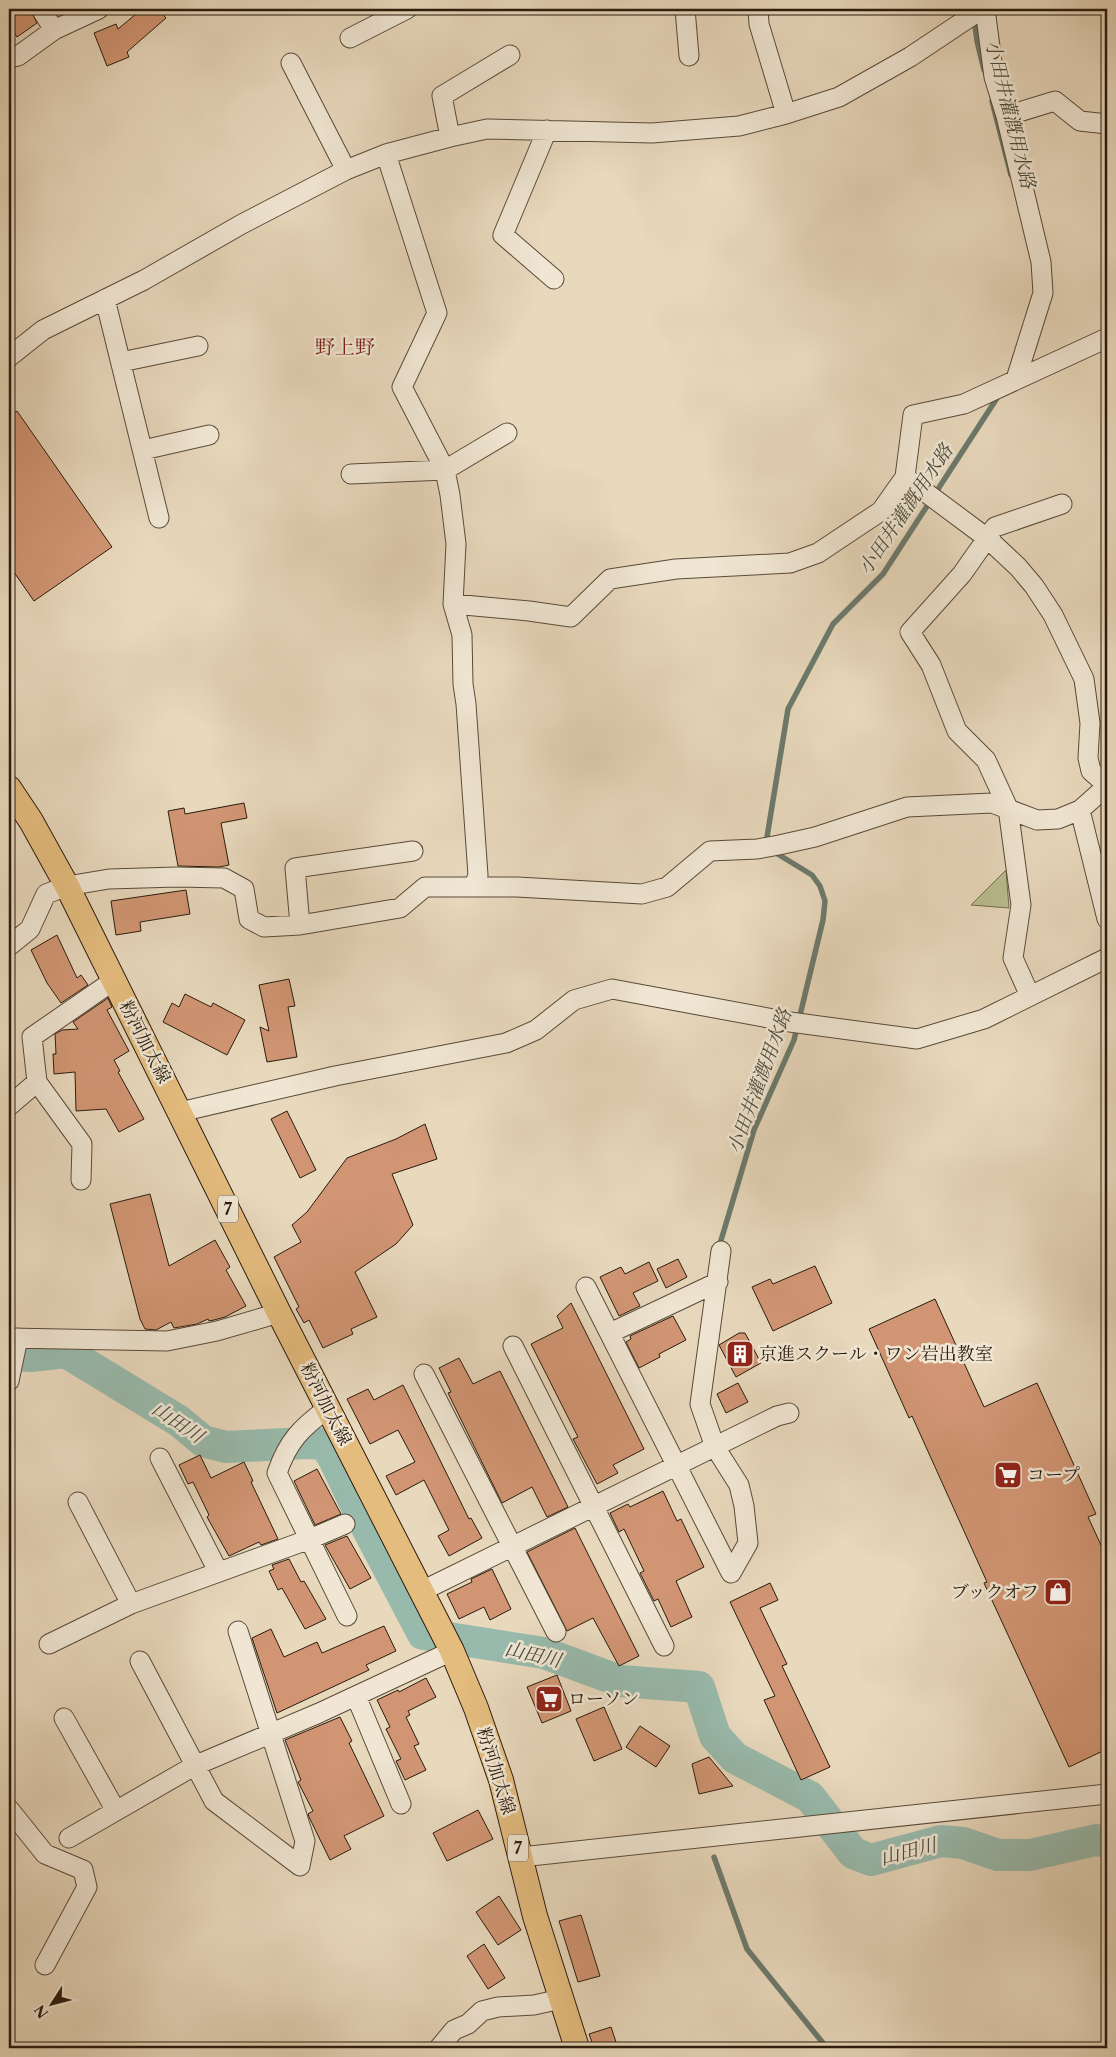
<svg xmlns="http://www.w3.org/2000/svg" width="1116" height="2057" viewBox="0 0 1116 2057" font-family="'Libre Caslon Text','Noto Serif JP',serif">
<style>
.green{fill:#b8be8f;stroke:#706c4e}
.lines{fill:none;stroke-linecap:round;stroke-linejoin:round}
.stream{stroke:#6c7a6d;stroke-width:5.5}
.river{stroke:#98baac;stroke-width:32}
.building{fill:#d19573;stroke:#291b0e}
.minor-casing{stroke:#594a3a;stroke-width:21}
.major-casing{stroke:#291b0e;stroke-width:26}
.minor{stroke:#f0e6d3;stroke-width:19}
.major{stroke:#e4bc7e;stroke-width:24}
.labels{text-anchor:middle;stroke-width:5;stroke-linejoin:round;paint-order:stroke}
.shield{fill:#f0e6d3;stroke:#655849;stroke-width:1}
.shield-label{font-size:16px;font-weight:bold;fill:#291b0e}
.street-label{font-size:18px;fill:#291b0e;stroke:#f0e6d3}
.poi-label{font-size:18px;fill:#291b0e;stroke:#f0e6d3;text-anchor:start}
.water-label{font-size:19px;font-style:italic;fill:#4a4b3d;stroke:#f0e6d3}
.quarter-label{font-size:20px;fill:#7a1f14;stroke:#f0e6d3}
</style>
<rect width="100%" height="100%" fill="#e8d8bc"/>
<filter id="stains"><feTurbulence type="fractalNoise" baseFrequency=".004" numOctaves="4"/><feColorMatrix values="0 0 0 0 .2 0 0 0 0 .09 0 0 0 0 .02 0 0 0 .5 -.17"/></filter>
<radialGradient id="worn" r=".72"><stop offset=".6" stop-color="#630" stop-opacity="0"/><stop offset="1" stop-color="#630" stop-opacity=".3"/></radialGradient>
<path class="green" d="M 1006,870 L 1009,908 L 971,905 Z"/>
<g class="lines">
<path class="stream" d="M 974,18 L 977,41 L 984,70
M 992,101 L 1011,175
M 719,1247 L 754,1130 L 794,1040 L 823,920 L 825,901 L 820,886 L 812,875 L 776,853 L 767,837 L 788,709 L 833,624 L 883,574 L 999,395
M 714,1857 L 747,1949 L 827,2048"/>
<path class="river" d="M 9,1355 L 31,1356 L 66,1352 L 179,1421 L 203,1441 L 226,1447 L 307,1443 L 325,1444 L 334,1459 L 362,1518 L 423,1634 L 544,1653 L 620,1681 L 699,1687 L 715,1736 L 735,1758 L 810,1797 L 853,1853 L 871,1860 L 941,1841 L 963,1843 L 998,1855 L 1030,1855 L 1096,1840 L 1107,1842"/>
</g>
<path class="building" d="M 9,9 L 30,9 L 37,23 L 17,37 L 9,25 Z
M 142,9 L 158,9 L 166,18 L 127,52 L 129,57 L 107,66 L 94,33 L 116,24 L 118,29 Z
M 17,411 L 112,547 L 34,601 L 9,565 L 9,417 Z
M 244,803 L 247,818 L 221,823 L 229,865 L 219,867 L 178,866 L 168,811 L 184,808 L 185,814 Z
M 186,890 L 190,914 L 140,922 L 141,931 L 116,935 L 111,901 Z
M 57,935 L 77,978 L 81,975 L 88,985 L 61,1003 L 47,983 L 31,950 Z
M 289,979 L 295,1006 L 288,1007 L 297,1057 L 267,1062 L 260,1027 L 269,1031 L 259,985 Z
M 185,994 L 211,1007 L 213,1003 L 245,1020 L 227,1055 L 163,1022 L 172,1003 L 179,1007 Z
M 108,998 L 112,1007 L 107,1010 L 129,1051 L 114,1060 L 120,1071 L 118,1072 L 144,1119 L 119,1132 L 106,1109 L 76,1111 L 75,1072 L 54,1074 L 53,1054 L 56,1054 L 55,1034 L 62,1030 L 78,1029 L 73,1022 Z
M 287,1111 L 316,1170 L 300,1178 L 271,1119 Z
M 425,1124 L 437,1159 L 392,1174 L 413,1225 L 396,1244 L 355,1272 L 377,1317 L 351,1329 L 353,1334 L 323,1348 L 309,1320 L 304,1323 L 296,1309 L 299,1307 L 274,1257 L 301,1242 L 292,1225 L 307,1212 L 347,1158 L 396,1139 Z
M 150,1194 L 169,1266 L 215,1240 L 230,1267 L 226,1270 L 246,1306 L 225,1317 L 214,1320 L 209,1321 L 208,1319 L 197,1324 L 174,1328 L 171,1322 L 156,1330 L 145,1329 L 140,1319 L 110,1204 Z
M 678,1259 L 687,1277 L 666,1288 L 657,1269 Z
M 649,1262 L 658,1281 L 633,1293 L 640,1306 L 619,1316 L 600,1277 L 621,1267 L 625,1274 Z
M 815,1266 L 832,1303 L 773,1331 L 752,1287 L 770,1279 L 773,1284 Z
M 935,1299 L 984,1407 L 1037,1383 L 1096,1514 L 1088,1517 L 1107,1558 L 1107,1749 L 1069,1767 L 984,1583 L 987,1582 L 912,1416 L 909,1418 L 869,1329 Z
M 571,1303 L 644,1449 L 613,1465 L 618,1473 L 597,1484 L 573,1439 L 578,1437 L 531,1344 L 563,1328 L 557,1316 Z
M 673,1316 L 686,1340 L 659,1354 L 660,1357 L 639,1368 L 626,1342 L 631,1339 L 630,1336 Z
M 739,1333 L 745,1333 L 761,1363 L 736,1377 L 719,1345 Z
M 459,1358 L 473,1384 L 500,1371 L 568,1507 L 547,1517 L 532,1487 L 502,1503 L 448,1393 L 451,1392 L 439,1368 Z
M 738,1383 L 748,1402 L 726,1413 L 717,1394 Z
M 403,1385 L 469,1519 L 471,1518 L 482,1538 L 449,1556 L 438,1536 L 449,1530 L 424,1480 L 396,1495 L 386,1476 L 415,1462 L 398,1430 L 370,1444 L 347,1399 L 368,1389 L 374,1400 Z
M 200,1455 L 211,1478 L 244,1462 L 253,1481 L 251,1482 L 278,1539 L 261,1545 L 259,1542 L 229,1556 L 207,1517 L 209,1515 L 193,1482 L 188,1484 L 179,1465 Z
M 317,1469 L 341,1514 L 315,1525 L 294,1481 Z
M 663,1491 L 677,1521 L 681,1519 L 704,1567 L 676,1581 L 692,1617 L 671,1627 L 658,1599 L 654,1601 L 640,1573 L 644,1571 L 624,1529 L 619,1532 L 610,1513 L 628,1504 L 630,1507 Z
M 575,1528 L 639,1656 L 619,1666 L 593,1618 L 567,1631 L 527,1552 Z
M 347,1536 L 371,1578 L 350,1589 L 325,1545 Z
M 289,1559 L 301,1582 L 304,1581 L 326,1619 L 305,1629 L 282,1588 L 278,1590 L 269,1571 L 274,1569 L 272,1565 Z
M 492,1569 L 511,1609 L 490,1620 L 484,1607 L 459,1619 L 447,1594 L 472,1582 L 471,1579 Z
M 770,1583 L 778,1600 L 760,1608 L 787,1664 L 782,1666 L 830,1767 L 801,1780 L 764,1700 L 775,1696 L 730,1602 Z
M 384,1626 L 396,1651 L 366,1665 L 369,1670 L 277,1713 L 252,1638 L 271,1629 L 284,1657 L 317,1642 L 322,1653 Z
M 557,1675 L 571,1711 L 542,1723 L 527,1687 Z
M 426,1678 L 436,1697 L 408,1711 L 410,1715 L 406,1717 L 419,1744 L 414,1746 L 426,1770 L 405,1780 L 396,1761 L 401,1759 L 386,1729 L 390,1727 L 377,1700 L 398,1690 L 399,1692 Z
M 604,1707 L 622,1749 L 594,1761 L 576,1719 Z
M 340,1717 L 352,1741 L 349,1743 L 384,1816 L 344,1836 L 351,1849 L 330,1860 L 309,1817 L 308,1814 L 313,1811 L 298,1782 L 301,1780 L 285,1740 Z
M 640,1726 L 670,1746 L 656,1767 L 626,1747 Z
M 709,1757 L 733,1786 L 699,1794 L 692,1764 Z
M 478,1810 L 493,1839 L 447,1861 L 433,1833 Z
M 499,1896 L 521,1930 L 498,1945 L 476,1912 Z
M 581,1915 L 600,1976 L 578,1982 L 559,1921 Z
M 484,1944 L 505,1978 L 488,1989 L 467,1956 Z
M 611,2027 L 618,2048 L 594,2048 L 589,2034 Z"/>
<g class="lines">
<defs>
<path id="minor" d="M 41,9 L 54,30 L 99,9
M 685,9 L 689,56
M 758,9 L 759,24 L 786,114
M 985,9 L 994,77 L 1006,116 L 1041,262 L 1043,293 L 1016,379
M 350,38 L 407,9
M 9,58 L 18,56 L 54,30
M 291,63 L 346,170
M 1006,116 L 1055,101 L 1080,121 L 1107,124
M 547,130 L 503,235 L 554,279
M 450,137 L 442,96 L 510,55
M 386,154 L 437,313 L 402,387 L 445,470 L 450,495 L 456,544 L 453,604 L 462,635 L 463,684 L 466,704 L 478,875 L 474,886
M 105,299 L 159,518
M 9,357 L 43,330 L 144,280 L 242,224 L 346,170 L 386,154 L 450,137 L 487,129 L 652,133 L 739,126 L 786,114 L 839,97 L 910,57 L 982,9
M 121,362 L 198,346
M 143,450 L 209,435
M 351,474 L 445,470 L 507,433
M 905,477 L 987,538 L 1018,567 L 1034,586 L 1053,615 L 1084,679 L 1090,723 L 1088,758 L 1091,771 L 1107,785
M 453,604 L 529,611 L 571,617 L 610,579 L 676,569 L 790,563 L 818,553 L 881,511 L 905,477 L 913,415 L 964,404 L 1107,338
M 1080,810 L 1107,919
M 300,925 L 295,868 L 413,851
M 9,946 L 30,929 L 46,894 L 67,886 L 109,879 L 177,877 L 224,878 L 244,889 L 249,919 L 264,927 L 300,925 L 400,908 L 425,887 L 517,887 L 642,894 L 667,887 L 710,851 L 757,849 L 779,845 L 815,837 L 907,807 L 992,803 L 1037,820 L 1058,819 L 1080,810 L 1107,786
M 1030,996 L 1013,958 L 1021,905 L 1008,808 L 986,760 L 957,731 L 931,665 L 910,632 L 962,574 L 995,527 L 1062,504
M 9,1106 L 37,1082
M 180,1112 L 335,1076 L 506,1043 L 536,1030 L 574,1000 L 612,989 L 790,1022 L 917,1039 L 984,1019 L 1107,958
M 81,1180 L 82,1144 L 37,1082 L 32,1037 L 113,981
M 586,1287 L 731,1573 L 748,1543 L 744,1506 L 739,1485 L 715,1447 L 700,1404 L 721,1251
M 610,1333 L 718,1282
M 9,1338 L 167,1341 L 217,1331 L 279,1313
M 513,1346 L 664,1646
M 424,1374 L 556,1632
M 9,1381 L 18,1338
M 328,1408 C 301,1428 288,1441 277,1473 L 347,1616
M 160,1458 L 218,1571
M 78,1502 L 131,1604
M 422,1591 L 777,1416 L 789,1413
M 49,1644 L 131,1604 L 310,1539 L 345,1524
M 140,1661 L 214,1801 L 300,1866 L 305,1841 L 238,1631
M 356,1696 L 401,1804
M 64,1718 L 116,1811
M 9,1809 L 45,1854 L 83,1870 L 87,1887 L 45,1965
M 69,1838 L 194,1766 L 319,1713 L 452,1651
M 521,1857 L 1107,1794
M 439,2048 L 454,2030 L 468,2024 L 482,2011 L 498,2007 L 534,2005 L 561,1999"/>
<path id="major" d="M 9,788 L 31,821 L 67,886 L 279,1313 L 452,1651 L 476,1708 L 501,1780 L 535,1916 L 577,2048"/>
</defs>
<use href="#minor" class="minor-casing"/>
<use href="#major" class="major-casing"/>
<use href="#minor" class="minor"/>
<use href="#major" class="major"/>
</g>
<defs>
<symbol id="building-square" viewBox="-11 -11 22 22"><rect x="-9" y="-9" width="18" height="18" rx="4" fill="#8f2418" stroke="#f0e6d3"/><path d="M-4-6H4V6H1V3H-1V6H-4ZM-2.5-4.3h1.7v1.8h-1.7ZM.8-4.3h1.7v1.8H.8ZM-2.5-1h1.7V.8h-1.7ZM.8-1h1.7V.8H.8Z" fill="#fff"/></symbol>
<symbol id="supermarket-square" viewBox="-11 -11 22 22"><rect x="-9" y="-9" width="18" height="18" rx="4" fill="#8f2418" stroke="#f0e6d3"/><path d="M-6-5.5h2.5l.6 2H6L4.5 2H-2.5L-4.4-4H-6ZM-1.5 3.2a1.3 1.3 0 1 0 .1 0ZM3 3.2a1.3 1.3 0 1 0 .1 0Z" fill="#fff"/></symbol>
<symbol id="shop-square" viewBox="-11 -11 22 22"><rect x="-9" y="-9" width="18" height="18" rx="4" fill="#8f2418" stroke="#f0e6d3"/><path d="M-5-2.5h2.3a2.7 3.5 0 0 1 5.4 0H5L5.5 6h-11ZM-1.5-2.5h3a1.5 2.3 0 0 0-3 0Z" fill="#fff"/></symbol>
</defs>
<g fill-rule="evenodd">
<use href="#building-square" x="724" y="1338" width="32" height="32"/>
<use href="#supermarket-square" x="992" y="1459" width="32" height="32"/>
<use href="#shop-square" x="1042" y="1576" width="32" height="32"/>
<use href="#supermarket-square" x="533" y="1683" width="32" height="32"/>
</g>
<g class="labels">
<g class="shield">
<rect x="218" y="1195.5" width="20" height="27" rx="4"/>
<rect x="508" y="1834.5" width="20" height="27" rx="4"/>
</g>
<g class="shield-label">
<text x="228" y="1215">7</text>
<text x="518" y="1854">7</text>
</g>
<g class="street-label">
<text transform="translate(145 1042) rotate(63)" y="6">粉河加太線</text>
<text transform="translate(326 1404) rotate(63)" y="6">粉河加太線</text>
<text transform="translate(496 1771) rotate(73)" y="6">粉河加太線</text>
</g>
<g class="poi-label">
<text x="759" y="1360">京進スクール・ワン岩出教室</text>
<text x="1027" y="1481">コープ</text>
<text x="1039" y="1598" text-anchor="end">ブックオフ</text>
<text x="568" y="1705">ローソン</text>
</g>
<g class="water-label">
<text transform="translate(1011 114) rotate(76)" y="7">小田井灌漑用水路</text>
<text transform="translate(905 509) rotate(-56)" y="7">小田井灌漑用水路</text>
<text transform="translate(759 1081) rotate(-70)" y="7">小田井灌漑用水路</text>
<text transform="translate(178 1422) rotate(34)" y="7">山田川</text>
<text transform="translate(533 1654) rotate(13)" y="7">山田川</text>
<text transform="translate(908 1851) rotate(-14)" y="7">山田川</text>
</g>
<g class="quarter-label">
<text x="345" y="354">野上野</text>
</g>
</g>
<rect width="1116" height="2057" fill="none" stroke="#e8d8bc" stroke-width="30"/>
<rect x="10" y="10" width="1096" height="2037" fill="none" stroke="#291b0e" stroke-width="2.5"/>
<rect x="15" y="15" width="1086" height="2027" fill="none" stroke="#291b0e"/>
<g transform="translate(52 2004) rotate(234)" stroke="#f0e6d3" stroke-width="4" paint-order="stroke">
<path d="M0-4L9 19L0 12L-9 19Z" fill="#291b0e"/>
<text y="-8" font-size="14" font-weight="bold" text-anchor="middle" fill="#291b0e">N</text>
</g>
<rect width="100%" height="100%" filter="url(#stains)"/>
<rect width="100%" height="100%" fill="url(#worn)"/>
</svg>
